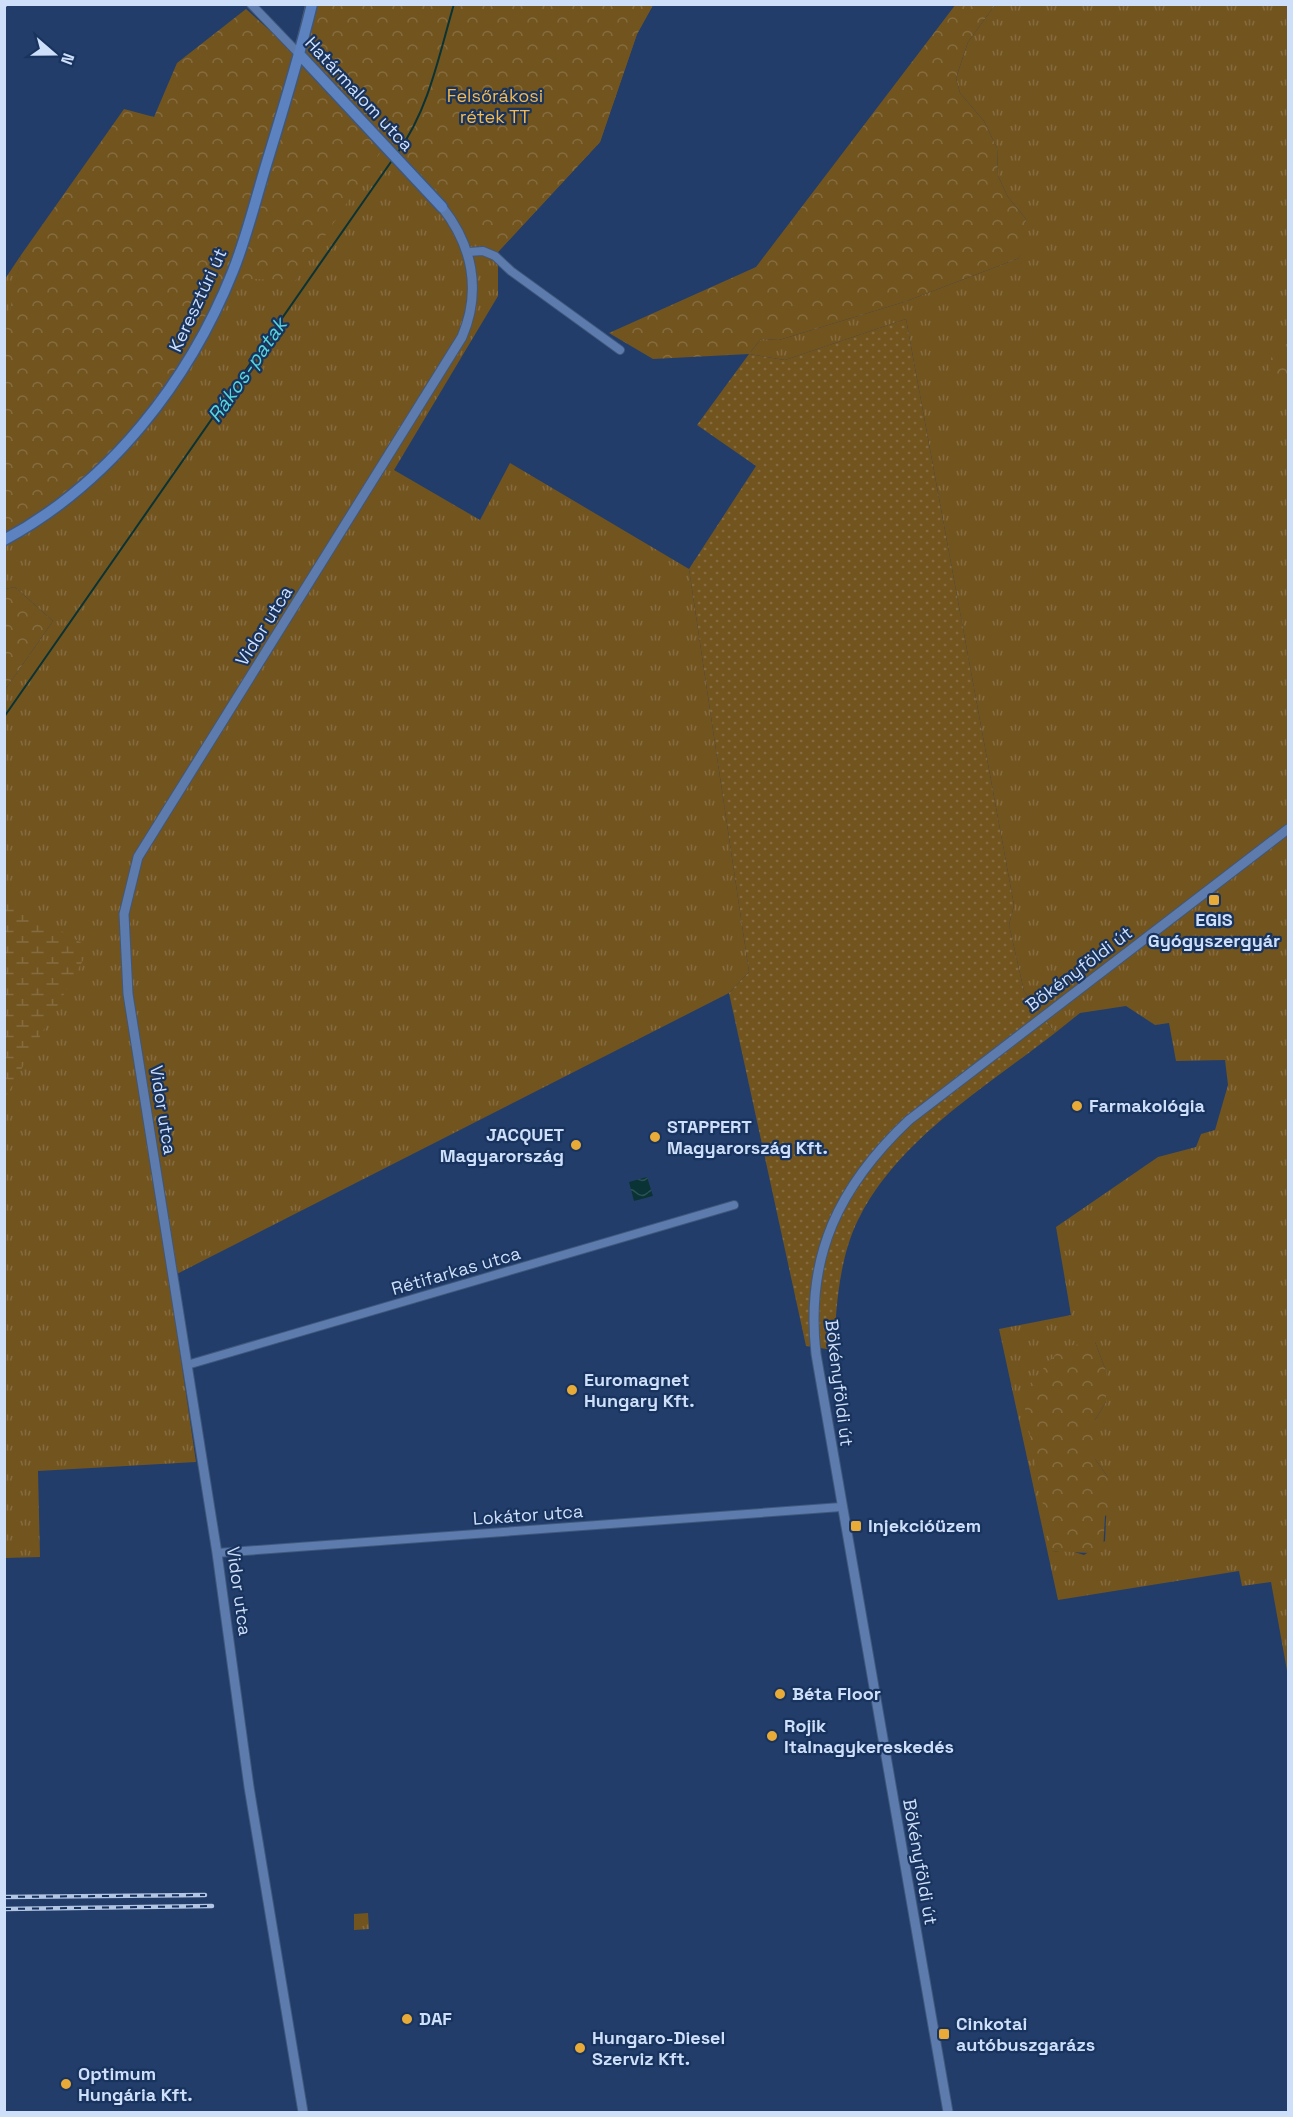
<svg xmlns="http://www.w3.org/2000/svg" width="1293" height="2117" viewBox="0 0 1293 2117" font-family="'Space Grotesk',sans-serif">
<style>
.grass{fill:url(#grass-tufts);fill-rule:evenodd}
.forest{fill:url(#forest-crowns)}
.wetland{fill:url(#wetland-marsh)}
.garden{fill:url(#garden-dots)}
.water{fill:url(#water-waves)}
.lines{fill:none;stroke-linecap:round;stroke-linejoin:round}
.stream{stroke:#0a3335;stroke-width:2}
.minor-casing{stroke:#3f587d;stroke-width:10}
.tertiary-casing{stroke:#3f587d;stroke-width:11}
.secondary-casing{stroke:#3f587d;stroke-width:13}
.minor{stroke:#5d7bac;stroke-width:8}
.tertiary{stroke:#5d7bac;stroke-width:9}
.secondary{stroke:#5d82c0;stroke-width:10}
.rail-casing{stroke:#b2c5e3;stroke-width:4.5}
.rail{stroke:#18335d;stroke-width:2;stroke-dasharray:7;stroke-linecap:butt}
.poi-dot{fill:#e8ab37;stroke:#18335d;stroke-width:2}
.labels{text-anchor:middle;stroke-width:4.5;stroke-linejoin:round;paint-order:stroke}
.street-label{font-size:18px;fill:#cedffa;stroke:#18335d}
.park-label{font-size:18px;fill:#f5b94e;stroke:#18335d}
.poi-label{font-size:18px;font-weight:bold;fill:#cedffa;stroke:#18335d;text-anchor:start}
.water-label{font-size:20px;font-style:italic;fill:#55d5db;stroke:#18335d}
</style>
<defs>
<pattern id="grass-tufts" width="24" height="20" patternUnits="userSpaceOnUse" patternTransform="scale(1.5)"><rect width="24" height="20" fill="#72541f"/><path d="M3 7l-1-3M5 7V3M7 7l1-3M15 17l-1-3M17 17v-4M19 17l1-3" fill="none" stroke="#856c40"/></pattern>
<pattern id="forest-crowns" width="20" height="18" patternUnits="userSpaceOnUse" patternTransform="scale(1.5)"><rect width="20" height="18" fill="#72541f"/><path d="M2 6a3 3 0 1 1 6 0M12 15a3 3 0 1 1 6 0" fill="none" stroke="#856c40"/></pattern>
<pattern id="wetland-marsh" width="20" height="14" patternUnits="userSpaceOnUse" patternTransform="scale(1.5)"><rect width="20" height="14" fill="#72541f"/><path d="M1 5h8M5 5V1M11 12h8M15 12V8" fill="none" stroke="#856c40"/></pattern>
<pattern id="garden-dots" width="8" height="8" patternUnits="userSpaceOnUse" patternTransform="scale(1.5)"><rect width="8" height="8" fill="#72541f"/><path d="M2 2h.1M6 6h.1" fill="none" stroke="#856c40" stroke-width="1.8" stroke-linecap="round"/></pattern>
<pattern id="water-waves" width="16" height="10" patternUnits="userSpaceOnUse" patternTransform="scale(1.5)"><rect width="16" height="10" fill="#0a3335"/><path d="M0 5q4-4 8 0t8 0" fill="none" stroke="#2c5053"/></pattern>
</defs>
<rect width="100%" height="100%" fill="#223d69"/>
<path class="grass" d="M 653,5 L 637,34 L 600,142 L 498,252 L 498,296 L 394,470 L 480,520 L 510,463 L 689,569 L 749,972 L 729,993 L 169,1278 L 196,1462 L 38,1471 L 40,1557 L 5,1558 L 5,690 L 53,621 L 15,587 L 5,589 L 5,535 L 230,278 L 388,140 Z
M 995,5 L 1288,5 L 1288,1676 L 1271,1582 L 1242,1586 L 1239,1571 L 1058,1600 L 999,1329 L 1071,1315 L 1056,1227 L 1158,1157 L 1196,1147 L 1201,1134 L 1215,1130 L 1228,1085 L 1225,1060 L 1176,1061 L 1169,1023 L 1155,1025 L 1126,1006 L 1080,1013 L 1055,1033 L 1024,991 L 1009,925 L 1014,905 L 906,319 L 785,360 L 749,354 L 761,339 L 779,340 L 904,302 L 1019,258 L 1026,219 L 1008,197 L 998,176 L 997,148 L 984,121 L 960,93 L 956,78 L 968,42 ZM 1095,1342 L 1106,1371 L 1106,1402 L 1095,1420 L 1095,1459 L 1108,1477 L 1105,1541 L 1084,1555 L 1068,1550 L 1052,1552 Z
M 21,255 L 7,332 L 5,335 L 5,279 Z
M 368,1913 L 369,1929 L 354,1930 L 354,1914 Z"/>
<path class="forest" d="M 956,4 L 995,5 L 968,42 L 956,78 L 960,93 L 984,121 L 997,148 L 998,176 L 1008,197 L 1026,219 L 1024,241 L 1019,258 L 904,302 L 779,340 L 761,339 L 749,354 L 653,359 L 609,333 L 756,267 Z
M 305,5 L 653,5 L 637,34 L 600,142 L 498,252 L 388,141 L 295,281 L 230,278 L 180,365 L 109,457 L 17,529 L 5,535 L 5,335 L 21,255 L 124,109 L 154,117 L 177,63 L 246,9 L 294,52 Z
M 1288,343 L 1288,389 C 1271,384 1266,370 1273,353 Z
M 15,587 L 53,621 L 5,690 L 5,589 Z
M 1095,1342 L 1106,1371 L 1106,1402 L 1095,1420 L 1095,1459 L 1108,1477 L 1116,1509 L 1105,1516 L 1103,1552 C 1085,1555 1070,1550 1052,1552 L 1022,1393 L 1062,1347 Z"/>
<path class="wetland" d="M 5,898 L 90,948 L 5,1098 Z"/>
<path class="garden" d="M 906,319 L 1014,905 L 1009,925 L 1024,991 L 1055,1033 C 987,1086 897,1140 858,1220 C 839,1259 836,1307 834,1350 L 806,1346 L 729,993 L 749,972 L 689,569 L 756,466 L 697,425 L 749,354 L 785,360 Z"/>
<path class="water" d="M 647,1177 L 653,1196 L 634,1201 L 629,1182 Z"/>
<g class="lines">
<path class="stream" d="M 398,152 C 429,109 439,55 454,4
M 4,717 L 393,159"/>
<defs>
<path id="minor" d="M 251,4 L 300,55
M 468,252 L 483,251 L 495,256 L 511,271 L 620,350
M 187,1365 L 734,1205
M 217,1553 L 841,1507"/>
<path id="tertiary" d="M 303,2112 L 249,1787 L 217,1553 L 128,994 L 124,914 L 138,857 L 462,337 C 482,290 472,245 442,207
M 948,2112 L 816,1354 C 805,1256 839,1186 909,1120 L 1288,829"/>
<path id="secondary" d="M 300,55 L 442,207
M 4,540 C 110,483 189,381 233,271 C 247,236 256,198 267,162 C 283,110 299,58 312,4"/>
</defs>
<use href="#minor" class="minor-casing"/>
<use href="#tertiary" class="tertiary-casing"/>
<use href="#secondary" class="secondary-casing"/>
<use href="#minor" class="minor"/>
<use href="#tertiary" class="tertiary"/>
<use href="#secondary" class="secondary"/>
<defs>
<path id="rail" d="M 4,6 L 6,4
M 4,1897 L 205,1895
M 4,1909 L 212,1906"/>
</defs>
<use href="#rail" class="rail-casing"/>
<use href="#rail" class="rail"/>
</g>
<g class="poi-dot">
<rect x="1208" y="894" width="12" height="12" rx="3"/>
<circle cx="1077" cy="1106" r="6"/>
<circle cx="655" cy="1137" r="6"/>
<circle cx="576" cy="1145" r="6"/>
<circle cx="572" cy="1390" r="6"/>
<rect x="850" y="1520" width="12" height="12" rx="3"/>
<circle cx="780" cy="1694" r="6"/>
<circle cx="772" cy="1736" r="6"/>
<circle cx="407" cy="2019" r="6"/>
<rect x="938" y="2028" width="12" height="12" rx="3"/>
<circle cx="580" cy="2048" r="6"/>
<circle cx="66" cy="2084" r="6"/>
</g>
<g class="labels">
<g class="street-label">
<text transform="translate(359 94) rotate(47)" y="6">Határmalom utca</text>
<text transform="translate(198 300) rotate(-65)" y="6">Keresztúri út</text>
<text transform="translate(264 626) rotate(-58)" y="6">Vidor utca</text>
<text transform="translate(1079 969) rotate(-37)" y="6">Bökényföldi út</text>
<text transform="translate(163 1110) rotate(81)" y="6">Vidor utca</text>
<text transform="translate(456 1271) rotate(-16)" y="6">Rétifarkas utca</text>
<text transform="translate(839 1383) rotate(83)" y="6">Bökényföldi út</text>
<text transform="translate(528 1515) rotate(-4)" y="6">Lokátor utca</text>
<text transform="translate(239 1591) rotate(82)" y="6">Vidor utca</text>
<text transform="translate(920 1862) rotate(80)" y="6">Bökényföldi út</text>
</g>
<g class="park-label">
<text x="495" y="102">Felsőrákosi<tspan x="495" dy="21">rétek TT</tspan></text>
</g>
<g class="poi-label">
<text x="1214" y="926" text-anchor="middle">EGIS<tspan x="1214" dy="21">Gyógyszergyár</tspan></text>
<text x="1089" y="1112">Farmakológia</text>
<text x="667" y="1133">STAPPERT<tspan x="667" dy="21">Magyarország Kft.</tspan></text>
<text x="564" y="1141" text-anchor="end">JACQUET<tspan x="564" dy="21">Magyarország</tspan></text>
<text x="584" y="1386">Euromagnet<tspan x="584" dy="21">Hungary Kft.</tspan></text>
<text x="868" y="1532">Injekcióüzem</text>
<text x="792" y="1700">Béta Floor</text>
<text x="784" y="1732">Rojik<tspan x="784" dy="21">Italnagykereskedés</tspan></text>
<text x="419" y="2025">DAF</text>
<text x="956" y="2030">Cinkotai<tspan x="956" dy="21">autóbuszgarázs</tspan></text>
<text x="592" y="2044">Hungaro-Diesel<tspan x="592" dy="21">Szerviz Kft.</tspan></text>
<text x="78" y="2080">Optimum<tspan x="78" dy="21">Hungária Kft.</tspan></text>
</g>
<g class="water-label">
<text transform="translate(247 370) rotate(-55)" y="7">Rákos-patak</text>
</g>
</g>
<rect width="1293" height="2117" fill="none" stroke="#cedffa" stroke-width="12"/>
<g transform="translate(54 54) rotate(110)" stroke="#18335d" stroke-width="4.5" paint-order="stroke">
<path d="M0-4.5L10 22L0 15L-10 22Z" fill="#cedffa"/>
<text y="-9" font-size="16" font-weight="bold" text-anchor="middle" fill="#cedffa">N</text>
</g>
</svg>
